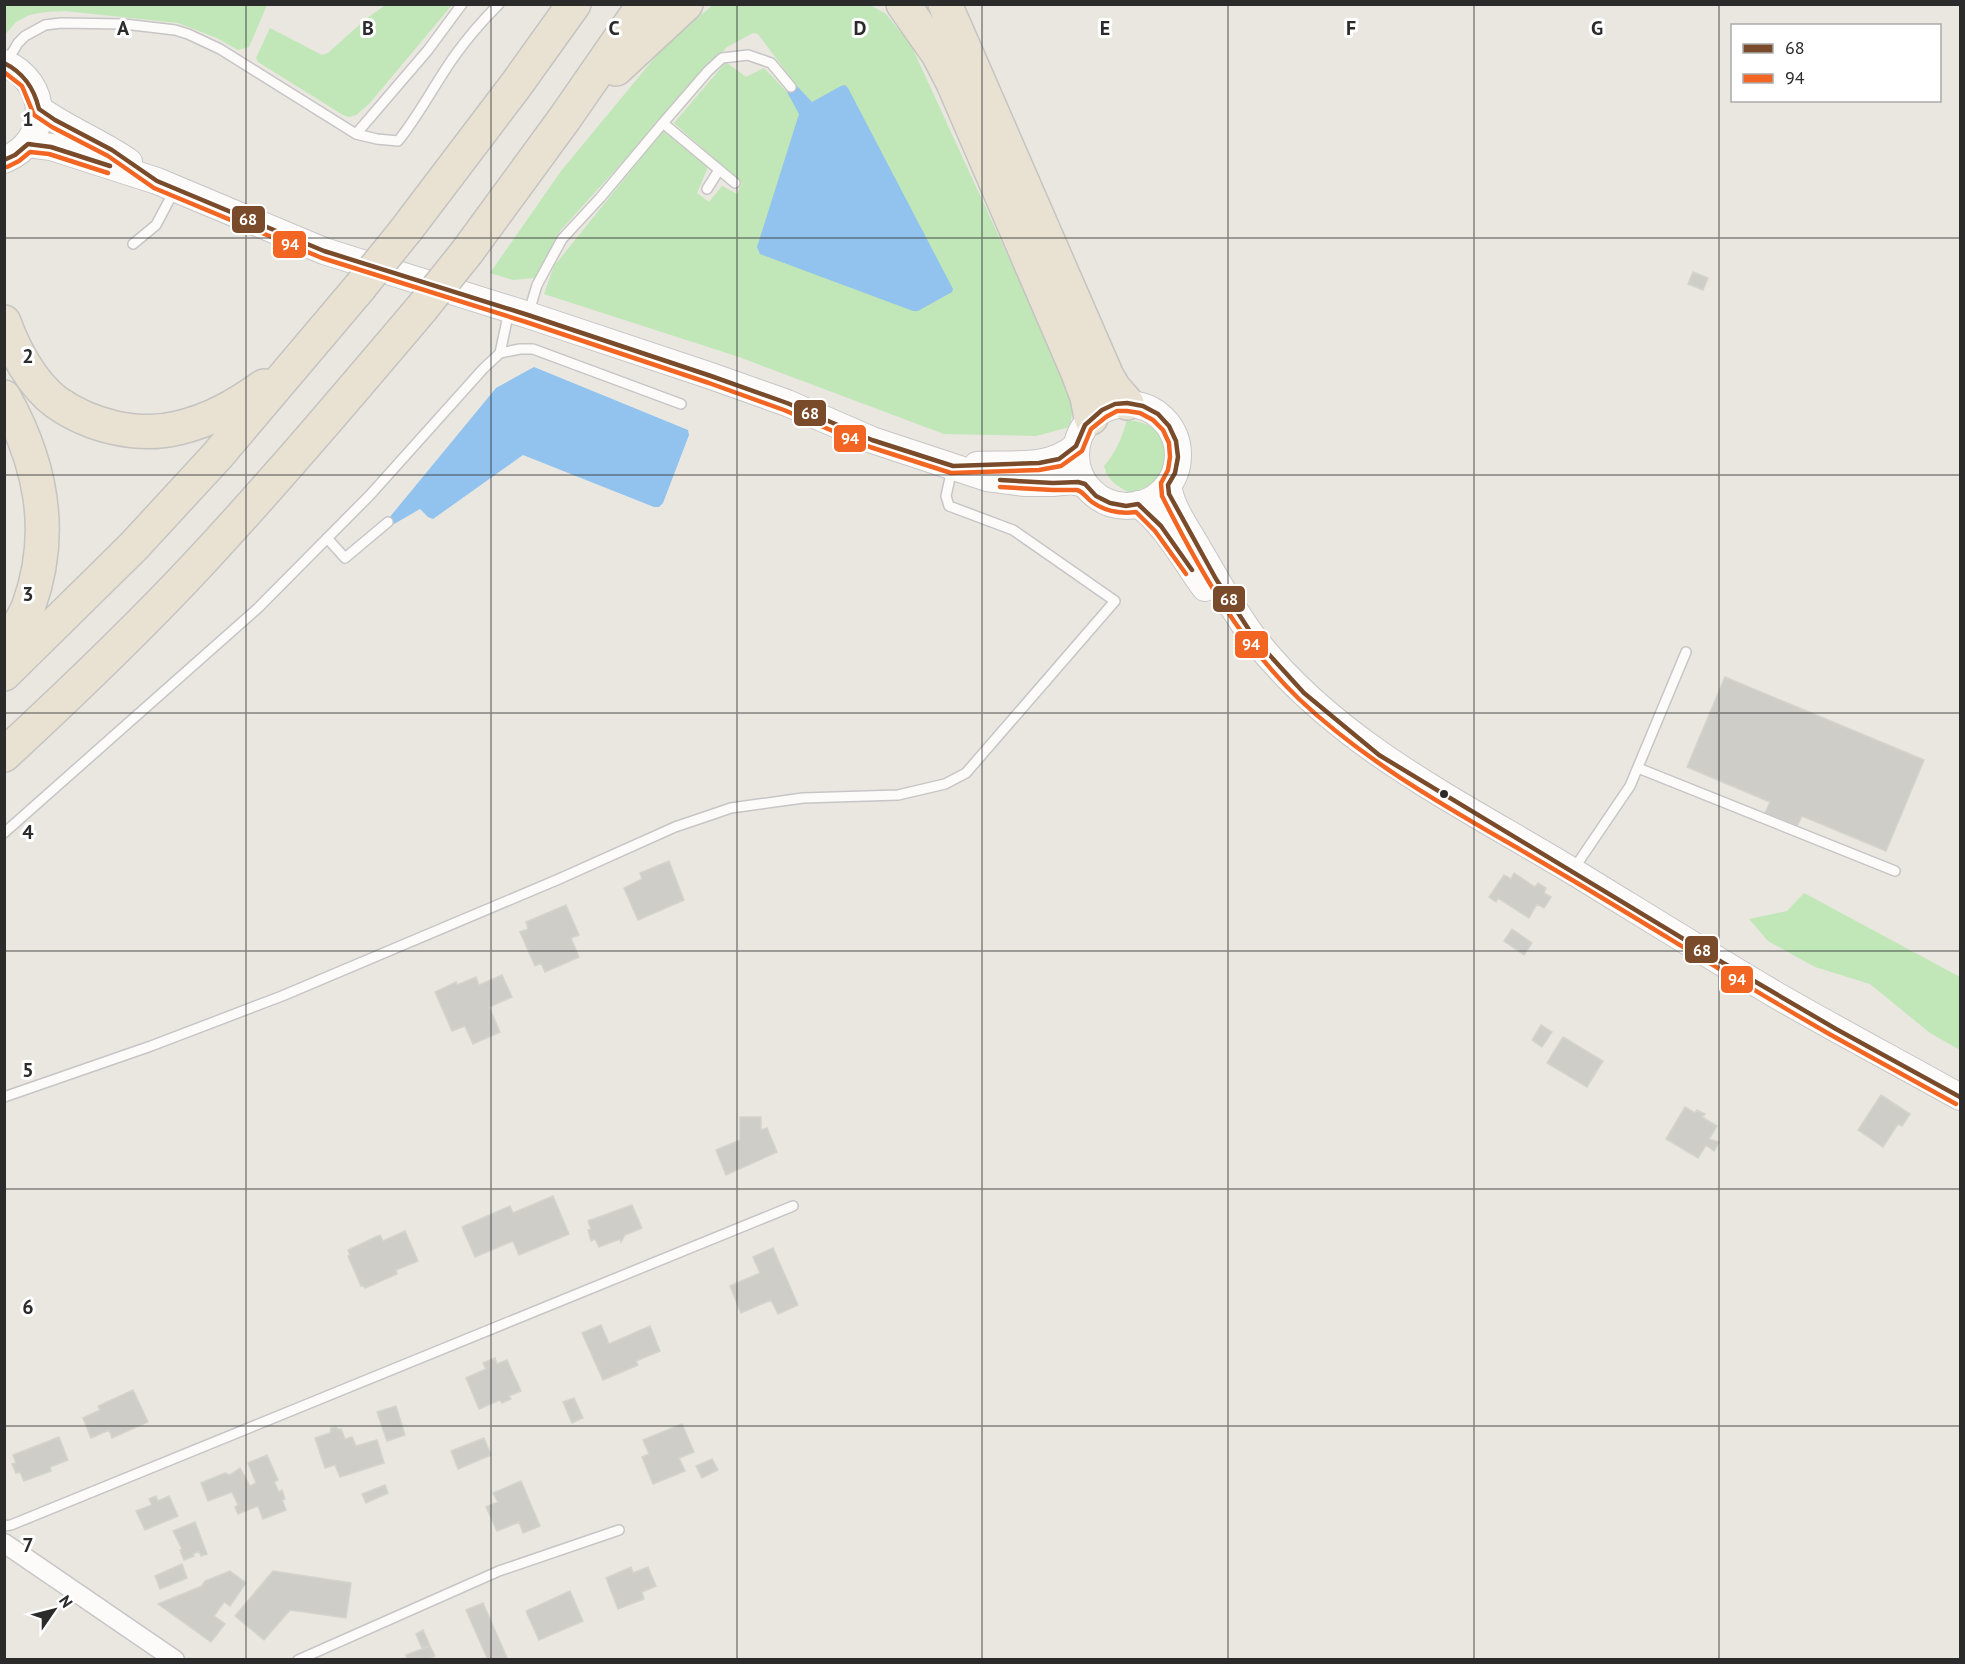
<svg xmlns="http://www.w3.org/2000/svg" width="1965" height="1664" viewBox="0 0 1965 1664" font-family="'PT Sans',sans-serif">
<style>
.green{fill:#c1e6b7}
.water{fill:#91c3ee}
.building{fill:#cecdc7;stroke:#d4d3cc;stroke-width:1.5}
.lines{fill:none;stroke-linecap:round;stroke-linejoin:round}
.service-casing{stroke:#c7c5c6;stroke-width:12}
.minor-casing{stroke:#c7c5c6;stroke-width:21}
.secondary-casing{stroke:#c7c5c6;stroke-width:28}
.motorway-casing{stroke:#c5c4c1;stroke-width:36}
.service{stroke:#fcfbfa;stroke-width:9}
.minor{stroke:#fcfbfa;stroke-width:18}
.secondary{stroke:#fcfbfa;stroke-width:26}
.motorway{stroke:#e9e2d3;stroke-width:33}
.motorway-bridge-casing{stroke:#c5c4c1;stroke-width:36;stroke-linecap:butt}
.motorway-bridge{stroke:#e9e2d3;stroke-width:33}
.bus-1-casing{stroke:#fff;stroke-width:9}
.bus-2-casing{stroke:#fff;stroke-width:9}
.bus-1{stroke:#7a4b2a;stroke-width:4.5}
.bus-2{stroke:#f26522;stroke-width:4.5}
.grid{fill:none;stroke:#2b2b2b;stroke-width:1.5;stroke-opacity:0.55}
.bus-dot{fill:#2b2b2b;stroke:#fff;stroke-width:2}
.grid-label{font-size:20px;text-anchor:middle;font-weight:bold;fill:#2b2b2b;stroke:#fff;stroke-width:6;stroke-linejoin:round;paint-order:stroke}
.line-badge{stroke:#fff;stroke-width:2}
.badge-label{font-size:16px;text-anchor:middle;font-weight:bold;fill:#fff}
</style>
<rect width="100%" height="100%" fill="#e9e7e0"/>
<path class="green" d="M 5,4 L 267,4 L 267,5 L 249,47 L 238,50 L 217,38 L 178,23 L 65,11 L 45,12 L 29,15 L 16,22 L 5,35 Z
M 387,4 L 452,5 L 369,104 L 356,115 L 349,117 L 343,115 L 258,62 L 256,58 L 270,28 L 322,55 L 328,53 L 367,18 Z
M 713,5 L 870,5 L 886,14 L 911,45 L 1074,400 L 1070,427 L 1036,436 L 944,434 L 739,357 L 544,294 L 554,266 L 663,131 L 708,167 L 697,193 L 709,202 L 722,186 L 737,194 L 742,183 L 674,123 L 726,62 L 746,77 L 764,68 L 787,92 L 796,85 L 758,34 L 753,33 L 727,47 L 560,231 L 535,278 L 513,280 L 490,273 L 561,171 L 666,44 Z
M 1127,420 C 1136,421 1148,423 1154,429 C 1166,443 1170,463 1159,477 C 1153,485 1139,490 1130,493 C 1116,485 1108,481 1104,466 C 1116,452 1122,438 1127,420 Z
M 1804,893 L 1960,977 L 1960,1050 L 1930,1033 L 1870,984 L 1815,967 L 1768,941 L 1749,919 L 1787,911 Z"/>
<path class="water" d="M 796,85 L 812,102 L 841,86 L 845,85 L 848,88 L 953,289 L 952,292 L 918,311 L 913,311 L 760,254 L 757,247 L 799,114 L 787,92 Z
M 534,367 L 688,430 L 689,435 L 663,503 L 659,507 L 654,507 L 523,455 L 433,519 L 428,517 L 420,509 L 394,524 L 389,518 L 496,388 Z"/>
<path class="building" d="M 1693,272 L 1708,278 L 1703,290 L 1688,284 Z
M 1725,677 L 1924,760 L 1886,851 L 1802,816 L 1797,826 L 1765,813 L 1770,802 L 1687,767 Z
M 669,861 L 684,900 L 638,920 L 624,888 L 642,879 L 640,873 Z
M 1514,873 L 1535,887 L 1538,883 L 1546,888 L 1544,893 L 1551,897 L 1544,908 L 1537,904 L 1529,918 L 1498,898 L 1496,902 L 1489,897 L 1504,875 L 1511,879 Z
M 566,905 L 579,935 L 571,938 L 579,957 L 545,972 L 541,963 L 535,966 L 520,932 L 528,929 L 526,922 Z
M 1512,929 L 1532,943 L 1524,955 L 1504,941 Z
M 502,975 L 512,997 L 489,1007 L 500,1032 L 473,1044 L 465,1026 L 452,1031 L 435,992 L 456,982 L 457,985 L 476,977 L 479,985 Z
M 1541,1025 L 1552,1032 L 1542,1047 L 1532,1040 Z
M 1563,1037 L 1603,1061 L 1587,1087 L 1547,1063 Z
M 1881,1095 L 1910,1114 L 1902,1126 L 1898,1124 L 1883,1147 L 1858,1130 Z
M 1685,1107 L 1695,1113 L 1697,1110 L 1705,1114 L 1702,1117 L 1717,1126 L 1709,1139 L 1719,1142 L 1714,1151 L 1706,1145 L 1698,1158 L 1666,1139 Z
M 740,1117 L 761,1117 L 761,1130 L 767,1128 L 777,1152 L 726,1175 L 716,1150 L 740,1140 Z
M 553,1196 L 569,1234 L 519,1255 L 513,1241 L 475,1257 L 462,1227 L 510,1206 L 513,1213 Z
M 632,1205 L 642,1228 L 625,1235 L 621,1242 L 620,1239 L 599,1247 L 595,1239 L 591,1241 L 588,1230 L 591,1229 L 588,1221 Z
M 405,1231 L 418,1261 L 396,1270 L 397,1274 L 365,1288 L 363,1285 L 361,1286 L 348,1256 L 350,1255 L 348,1250 L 380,1235 L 383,1241 Z
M 773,1248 L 798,1305 L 778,1314 L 771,1300 L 741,1313 L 730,1286 L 760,1273 L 753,1257 Z
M 601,1325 L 609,1344 L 650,1326 L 660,1351 L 636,1361 L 638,1365 L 603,1380 L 582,1333 Z
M 495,1358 L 497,1364 L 507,1360 L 521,1391 L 509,1396 L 511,1399 L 502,1403 L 500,1400 L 479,1409 L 466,1378 L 486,1369 L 483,1363 Z
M 133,1390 L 148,1422 L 112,1438 L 109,1430 L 91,1438 L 83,1418 L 100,1410 L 98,1406 Z
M 574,1398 L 583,1418 L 572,1423 L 563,1402 Z
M 396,1406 L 405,1435 L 387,1441 L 377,1412 Z
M 682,1424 L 694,1452 L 679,1458 L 685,1471 L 653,1484 L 642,1457 L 649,1454 L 643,1440 Z
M 336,1427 L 339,1430 L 341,1429 L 345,1439 L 352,1437 L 356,1446 L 377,1440 L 384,1463 L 340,1477 L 335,1465 L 325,1468 L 315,1438 L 330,1433 L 331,1428 Z
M 59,1437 L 68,1460 L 50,1467 L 51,1471 L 24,1481 L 20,1472 L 16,1473 L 12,1464 L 16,1463 L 13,1455 Z
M 484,1438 L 491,1455 L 458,1469 L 451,1451 Z
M 267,1455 L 278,1480 L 274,1482 L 279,1492 L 282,1490 L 285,1499 L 282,1500 L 286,1510 L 263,1519 L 258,1506 L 238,1514 L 235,1507 L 238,1505 L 232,1492 L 208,1501 L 201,1483 L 225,1473 L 230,1475 L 240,1468 L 250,1486 L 256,1483 L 248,1463 Z
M 712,1459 L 718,1470 L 702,1478 L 696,1466 Z
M 521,1481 L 540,1526 L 523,1533 L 519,1522 L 497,1531 L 486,1507 L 498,1502 L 493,1493 Z
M 385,1485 L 388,1493 L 366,1503 L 362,1494 Z
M 156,1496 L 158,1501 L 169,1496 L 178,1516 L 145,1530 L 136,1511 L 152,1505 L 149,1499 Z
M 195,1522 L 207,1554 L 201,1556 L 199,1551 L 193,1554 L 194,1556 L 184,1560 L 180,1550 L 182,1549 L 173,1531 Z
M 182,1564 L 187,1578 L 160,1589 L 155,1576 Z
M 631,1567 L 633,1573 L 648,1567 L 656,1586 L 642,1592 L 644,1599 L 618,1609 L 606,1578 Z
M 230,1571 L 246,1583 L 230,1606 L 224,1602 L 214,1616 L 225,1624 L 211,1642 L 158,1604 L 202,1586 L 205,1581 Z
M 273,1571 L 351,1583 L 346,1618 L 290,1610 L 264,1640 L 235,1616 Z
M 570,1591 L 583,1621 L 539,1640 L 526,1611 Z
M 483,1603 L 508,1660 L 488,1660 L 466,1610 Z
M 423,1630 L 430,1646 L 422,1648 L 416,1634 Z
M 430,1646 L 435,1656 L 427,1660 L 407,1660 L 406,1655 Z"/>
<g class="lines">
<defs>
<path id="service" d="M 6,63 L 18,43 L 25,36 L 45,25 L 61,23 L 124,24 L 175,30 L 188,34 L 220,49 L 356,134 L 377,139 L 398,141 C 420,114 435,83 456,54 C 469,36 483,20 499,4
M 356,134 L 428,50 L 462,4
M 735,183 L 663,123 L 708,71 L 722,58 L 748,55 L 771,63 L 791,87
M 707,189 L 719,170
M 133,244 L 156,225 L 174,191
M 528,315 L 537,285 L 562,239 L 600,198 L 663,123
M 500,353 L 520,349 L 533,349 L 681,404
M 327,538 L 345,558 L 388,522
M 1638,768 L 1895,871
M 4,833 L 258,608 L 370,495 L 483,369 L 500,353 L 509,311
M 1573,870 L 1630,786 L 1686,652
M 4,1097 L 151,1046 L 282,996 L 559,879 L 675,827 L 731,808 L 803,798 L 898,795 L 945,784 L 966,773 L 1115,601 L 1013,530 L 949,506 L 946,496 L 952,469
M 4,1526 L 11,1525 L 793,1206
M 298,1660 L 499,1571 L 619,1530"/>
<path id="minor" d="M 4,1543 L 175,1660"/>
<path id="secondary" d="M 4,63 C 50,82 51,141 4,160
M 39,109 C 67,129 100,142 129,162
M 28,144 L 51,147 L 157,181 L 324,251 L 528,315 L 711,376 L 787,403 L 872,440 L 987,478 L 1025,483 L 1053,483 L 1071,481 L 1085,484
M1076 455a51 51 0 1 1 102 0a51 51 0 1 1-102 0Z
M 977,465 C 1011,463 1050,470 1076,446
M 1168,485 C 1171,508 1188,530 1199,550 C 1217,580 1234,613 1256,641 C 1339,746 1462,804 1574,872 C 1641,913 1708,955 1776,995 C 1837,1030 1899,1063 1960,1097
M 1138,504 C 1165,523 1185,561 1205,588"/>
<path id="motorway" d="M 903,4 L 938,54 L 953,83 L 1078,373 L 1087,397 L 1091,418
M 945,4 L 1107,376 L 1114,388 L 1127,403
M 616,69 L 686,4
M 406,230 L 516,85 L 574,4
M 467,252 L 565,118 L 644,4
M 4,322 C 14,350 32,384 56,402 C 90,426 138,438 178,428 C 212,420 237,405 264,386
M 4,397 C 41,463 55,532 29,605 C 23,621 12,635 4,650
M 4,674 L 133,547 L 217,456 L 360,287
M 4,755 C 72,692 140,627 203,559 C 278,478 350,393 422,308"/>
</defs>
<use href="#service" class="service-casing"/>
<use href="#minor" class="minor-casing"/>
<use href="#secondary" class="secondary-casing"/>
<use href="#motorway" class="motorway-casing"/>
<use href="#service" class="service"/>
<use href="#minor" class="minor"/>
<use href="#secondary" class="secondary"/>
<use href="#motorway" class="motorway"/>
<defs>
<path id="motorway-bridge" d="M 360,287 L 406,230
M 422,308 L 467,252"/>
</defs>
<use href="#motorway-bridge" class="motorway-bridge-casing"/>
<use href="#motorway-bridge" class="motorway-bridge"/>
<defs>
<path id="bus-1" d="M 4,63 C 24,73 34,88 39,109 L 55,120 L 112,150 L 157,181 L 324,251 L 528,315 L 711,376 L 787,403 L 872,440 L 953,466 L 1039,463 L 1059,459 L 1076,446 L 1085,425 L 1102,410 L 1115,404 L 1127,403 L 1143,406 L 1158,414 L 1169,426 L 1176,441 L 1178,457 L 1175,473 L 1168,485 L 1169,494 L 1216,579 L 1255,639 L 1304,693 L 1379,755 L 1725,964 L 1836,1029 L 1960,1097
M 4,160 L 15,155 L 28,144 L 51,147 L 110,166
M 1000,480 L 1053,483 L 1078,482 L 1085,484 L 1096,496 L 1110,503 L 1126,506 L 1138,504 L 1161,526 L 1192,570"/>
<path id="bus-2" d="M 4,72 L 22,86 L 34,115 L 52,127 L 108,156 L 154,188 L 322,258 L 526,322 L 709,383 L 784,410 L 870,447 L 951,473 L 1039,470 L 1061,466 L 1082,451 L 1091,429 L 1106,417 L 1117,411 L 1127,411 L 1140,413 L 1153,420 L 1163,430 L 1169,443 L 1170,457 L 1168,470 L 1161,483 L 1162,496 C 1199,569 1240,642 1299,699 C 1377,773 1475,822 1567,877 C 1655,929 1742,984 1831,1035 C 1872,1058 1915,1081 1956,1104
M 7,167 L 19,161 L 30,152 L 49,154 L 108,173
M 1000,487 L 1053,490 L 1077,490 C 1084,492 1086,498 1092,502 C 1105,511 1121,514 1136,512 L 1155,531 L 1186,574"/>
</defs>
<use href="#bus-1" class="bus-1-casing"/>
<use href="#bus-2" class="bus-2-casing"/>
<use href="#bus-1" class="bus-1"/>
<use href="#bus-2" class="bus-2"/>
</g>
<path class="grid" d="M 246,4 L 246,1660M 491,4 L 491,1660M 737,4 L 737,1660M 982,4 L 982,1660M 1228,4 L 1228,1660M 1474,4 L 1474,1660M 1719,4 L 1719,1660M 4,238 L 1960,238M 4,475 L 1960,475M 4,713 L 1960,713M 4,951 L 1960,951M 4,1189 L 1960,1189M 4,1426 L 1960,1426"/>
<circle class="bus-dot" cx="1444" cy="794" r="5"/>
<g class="grid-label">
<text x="123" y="35">A</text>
<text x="368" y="35">B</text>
<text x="614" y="35">C</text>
<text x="860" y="35">D</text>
<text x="1105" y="35">E</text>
<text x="1351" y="35">F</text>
<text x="1597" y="35">G</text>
<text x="28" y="126">1</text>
<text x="28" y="363">2</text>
<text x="28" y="601">3</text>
<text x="28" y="839">4</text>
<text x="28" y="1077">5</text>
<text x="28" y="1314">6</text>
<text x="28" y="1552">7</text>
</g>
<g class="line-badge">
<rect x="231" y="205" width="35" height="29" rx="6" fill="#7a4b2a"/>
<rect x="272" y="230" width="35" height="29" rx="6" fill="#f26522"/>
<rect x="793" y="399" width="34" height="28" rx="6" fill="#7a4b2a"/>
<rect x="833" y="424" width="34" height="29" rx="6" fill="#f26522"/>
<rect x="1212" y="585" width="34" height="28" rx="6" fill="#7a4b2a"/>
<rect x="1234" y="630" width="35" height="29" rx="6" fill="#f26522"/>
<rect x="1684" y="935" width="35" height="29" rx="6" fill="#7a4b2a"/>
<rect x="1720" y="965" width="34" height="29" rx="6" fill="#f26522"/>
</g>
<g class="badge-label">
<text x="248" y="225">68</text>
<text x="290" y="250">94</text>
<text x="810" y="419">68</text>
<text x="850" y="444">94</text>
<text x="1229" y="605">68</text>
<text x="1251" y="650">94</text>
<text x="1702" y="956">68</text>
<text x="1737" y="985">94</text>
</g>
<rect width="1965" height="1664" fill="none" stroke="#2b2b2b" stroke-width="12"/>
<rect x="1731" y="24" width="210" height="78" fill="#ffffff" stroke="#aaaaaa" stroke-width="1.5"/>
<rect x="1743" y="44" width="30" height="9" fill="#7a4b2a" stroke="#aaaaaa" stroke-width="1.5"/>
<text x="1785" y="54" font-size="18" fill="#2b2b2b">68</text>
<rect x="1743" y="74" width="30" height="9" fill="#f26522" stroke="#aaaaaa" stroke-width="1.5"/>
<text x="1785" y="84" font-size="18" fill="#2b2b2b">94</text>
<g transform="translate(54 1610) rotate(55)" stroke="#ffffff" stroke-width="4.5" paint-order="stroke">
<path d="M0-4.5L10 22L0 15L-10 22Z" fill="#2b2b2b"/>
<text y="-9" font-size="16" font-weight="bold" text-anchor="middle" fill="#2b2b2b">N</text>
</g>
</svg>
